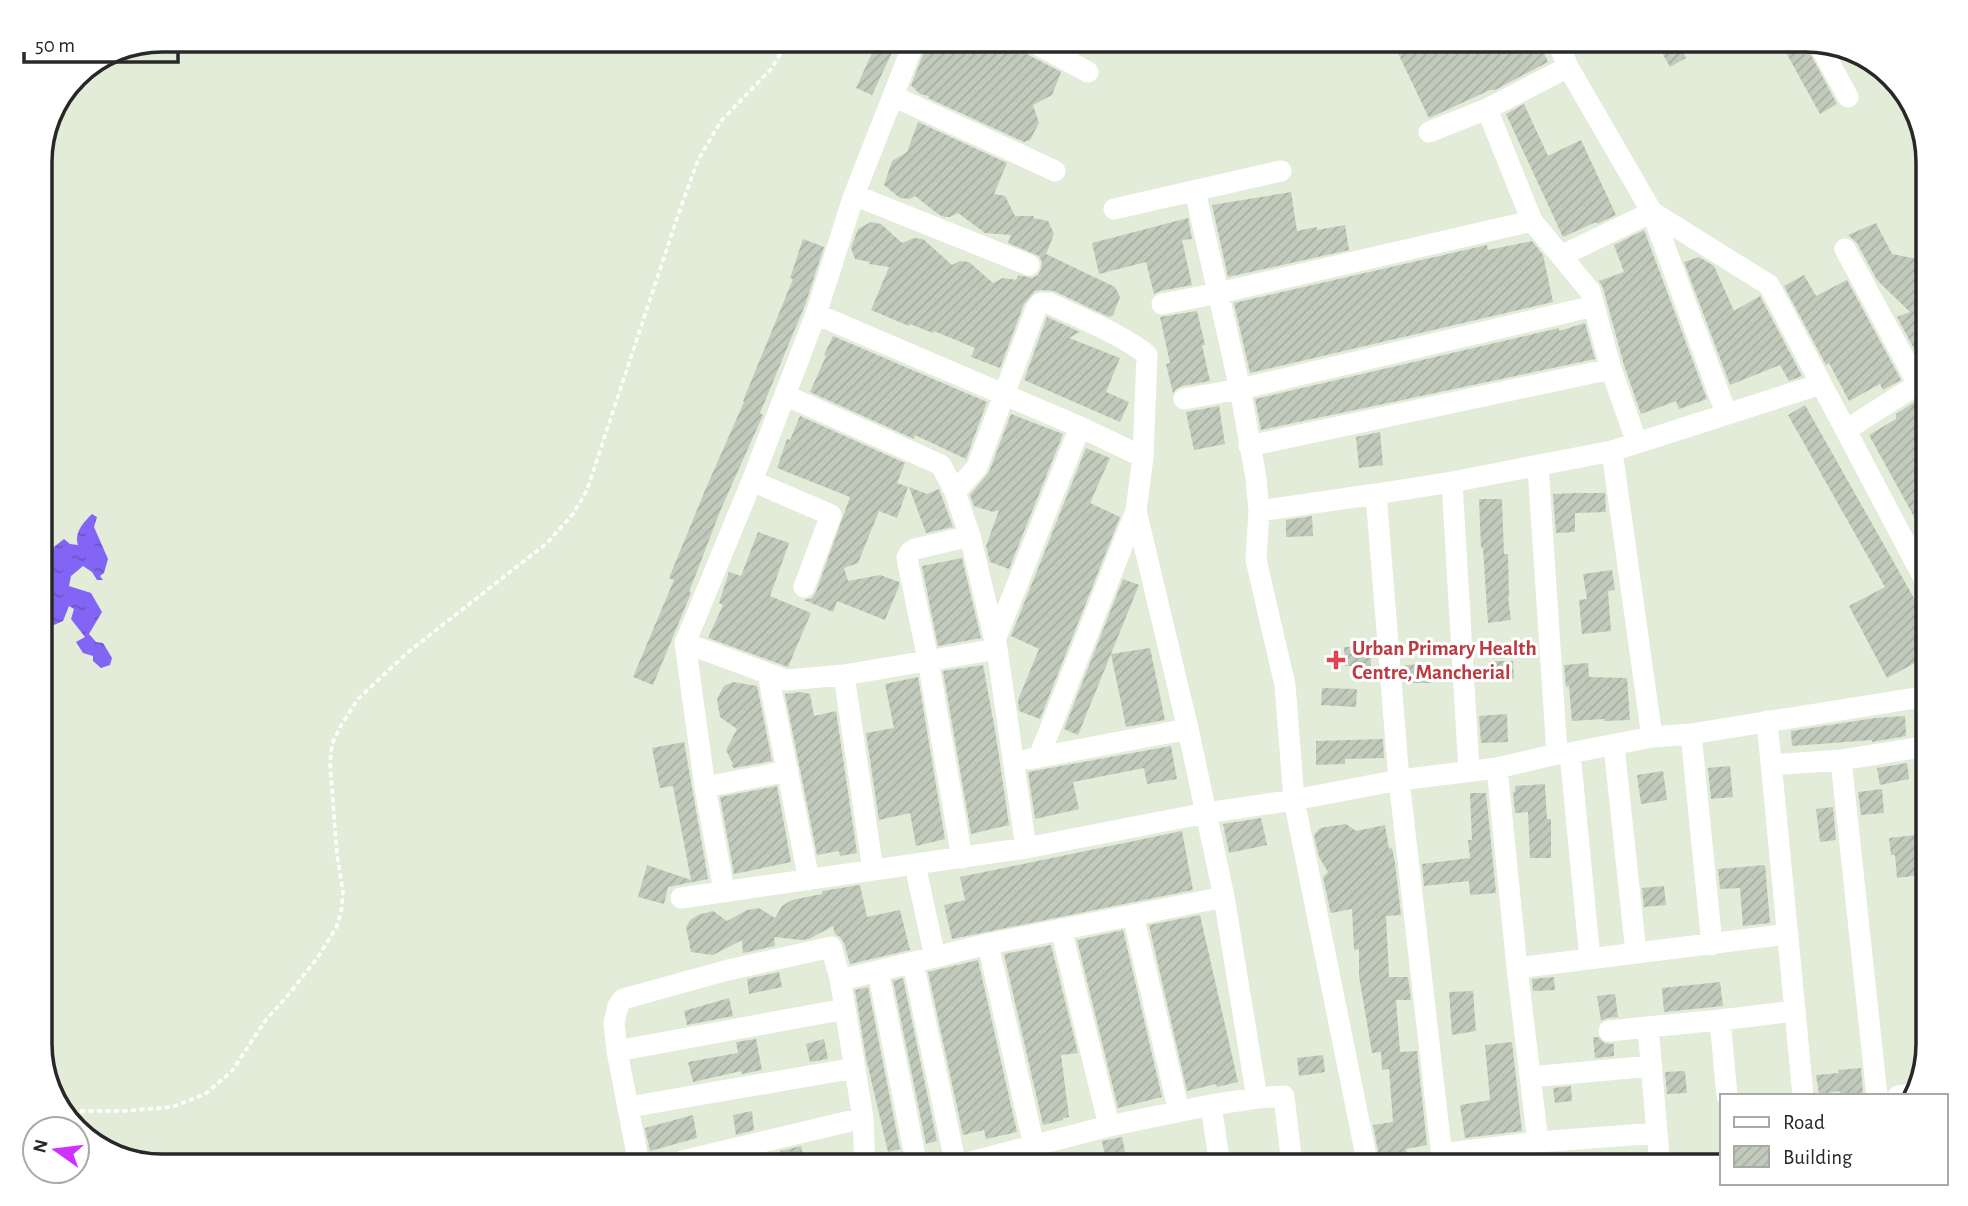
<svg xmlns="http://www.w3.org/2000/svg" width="1968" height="1206" viewBox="0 0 1968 1206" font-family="'Alegreya Sans',sans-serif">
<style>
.water{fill:url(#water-ripples)}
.building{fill:url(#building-hatch)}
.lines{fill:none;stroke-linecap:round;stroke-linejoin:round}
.path{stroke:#fff;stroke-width:3.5;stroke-dasharray:5 3.5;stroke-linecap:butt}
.minor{stroke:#fff;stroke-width:21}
.health-dot{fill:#e0444e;stroke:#fff;stroke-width:2.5}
.labels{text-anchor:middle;stroke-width:6;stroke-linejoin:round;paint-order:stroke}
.health-label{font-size:21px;font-weight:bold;fill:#be3a42;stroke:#fff;text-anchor:start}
.rim{fill:none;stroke:#282828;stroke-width:3.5}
</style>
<defs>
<pattern id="water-ripples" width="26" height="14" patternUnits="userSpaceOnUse" patternTransform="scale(1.75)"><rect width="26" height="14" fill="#8365f5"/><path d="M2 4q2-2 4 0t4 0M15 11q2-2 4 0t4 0" fill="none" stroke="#6b53c6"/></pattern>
<pattern id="building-hatch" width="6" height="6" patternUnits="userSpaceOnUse" patternTransform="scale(1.75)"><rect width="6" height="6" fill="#c2cabc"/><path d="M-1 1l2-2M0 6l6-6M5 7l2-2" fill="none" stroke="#a7aea2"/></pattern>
</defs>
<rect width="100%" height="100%" fill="#e2ecd9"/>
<path class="water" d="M 92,514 L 97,517 L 94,527 L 108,559 L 104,573 L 100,576 L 103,580 L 97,580 L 92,572 L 83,566 L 71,576 L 69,586 L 91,593 L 102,612 L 89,634 L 96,642 L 103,643 L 112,658 L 110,665 L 101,668 L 93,661 L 93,656 L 83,653 L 76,642 L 85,637 L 71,619 L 74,609 L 69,606 L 63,621 L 47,628 L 40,638 L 40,548 L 50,550 L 64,539 L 70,544 L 78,545 C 74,532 84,522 92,514 Z"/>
<path class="building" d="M 878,40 L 898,40 L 872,95 L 856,88 Z
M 934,40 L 1016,40 L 1018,46 L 1023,52 L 1061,72 L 1052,95 L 1033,105 L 1039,123 L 1030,140 L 1024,142 L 928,98 L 929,96 L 920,94 L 911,85 L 924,52 L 937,46 Z
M 1404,40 L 1538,40 L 1548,62 L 1495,90 L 1490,90 L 1429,118 L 1394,45 Z
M 1655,40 L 1677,40 L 1686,58 L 1670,67 Z
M 1779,40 L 1803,40 L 1837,104 L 1820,114 Z
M 1524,104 L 1548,156 L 1581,140 L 1616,215 L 1597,224 L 1596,222 L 1563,237 L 1506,114 Z
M 918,122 L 1007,163 L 994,194 L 1005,196 L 1015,216 L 1034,216 L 1033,218 L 1048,221 L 1054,234 L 1046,254 L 1115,287 L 1120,297 L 1113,315 L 1109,317 L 1054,291 L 1041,290 L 1035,291 L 1024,304 L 1000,368 L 971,357 L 975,348 L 934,331 L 933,333 L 910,324 L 909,326 L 871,310 L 889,267 L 869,264 L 870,262 L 855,259 L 851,248 L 858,229 L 871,222 L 881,224 L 902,243 L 914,238 L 923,239 L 952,265 L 960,261 L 969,262 L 993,283 L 1003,278 L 1016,280 L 1018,275 L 1032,278 L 1038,275 L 1041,269 L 1042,262 L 1039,256 L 1008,243 L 1011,235 L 985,233 L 958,213 L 950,217 L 944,217 L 938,214 L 915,196 L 910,199 L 900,198 L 884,185 L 892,161 L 907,152 Z
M 1291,192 L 1297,231 L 1317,227 L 1317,230 L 1345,225 L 1349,250 L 1228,277 L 1212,205 Z
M 1188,218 L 1192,239 L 1182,240 L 1192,285 L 1160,291 L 1154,294 L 1146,262 L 1099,274 L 1092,243 Z
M 1876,223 L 1892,254 L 1928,261 L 1928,362 L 1923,365 L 1897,317 L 1910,312 L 1877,280 L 1857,243 L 1848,235 Z
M 1644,230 L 1707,399 L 1679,409 L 1676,401 L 1641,414 L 1624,365 L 1603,288 L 1599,281 L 1624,272 L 1614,245 Z
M 803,239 L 824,247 L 805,305 L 760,413 L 763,415 L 721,509 L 689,592 L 691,593 L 653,685 L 633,677 L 674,580 L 669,578 L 706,488 L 744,402 L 743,401 L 793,279 L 790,278 Z
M 1532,241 L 1543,255 L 1553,302 L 1250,373 L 1234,303 L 1487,245 L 1488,250 Z
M 1699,257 L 1714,266 L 1734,311 L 1760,296 L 1802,376 L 1789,381 L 1780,365 L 1730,385 L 1684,262 Z
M 1804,275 L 1816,296 L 1847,280 L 1901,380 L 1883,390 L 1880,384 L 1849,401 L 1829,363 L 1826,365 L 1784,286 Z
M 1197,311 L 1205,345 L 1202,345 L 1210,381 L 1182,386 L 1176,389 L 1173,393 L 1166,364 L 1170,363 L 1160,317 Z
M 1047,317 L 1080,332 L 1069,338 L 1120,358 L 1106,392 L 1129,402 L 1120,422 L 1024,380 Z
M 1585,323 L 1595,359 L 1261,430 L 1255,399 L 1559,328 L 1559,331 Z
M 833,336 L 987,402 L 966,459 L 915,435 L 914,439 L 810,392 L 826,356 L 824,355 Z
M 1916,401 L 1928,421 L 1928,542 L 1869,435 L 1896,419 L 1896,414 Z
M 1805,405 L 1928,623 L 1928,656 L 1887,678 L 1849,606 L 1885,587 L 1788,415 Z
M 1219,406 L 1225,444 L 1194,450 L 1186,412 Z
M 1011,414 L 1063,434 L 1009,569 L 990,562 L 986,546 L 999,510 L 993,512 L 974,506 L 970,495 L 989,472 Z
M 800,416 L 905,463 L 897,483 L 908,487 L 897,518 L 879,511 L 858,563 L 844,568 L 848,581 L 880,575 L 899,582 L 899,586 L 885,620 L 837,601 L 833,612 L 804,600 L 812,598 L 816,592 L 850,497 L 777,468 L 787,439 L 790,440 Z
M 1380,432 L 1383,465 L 1359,468 L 1356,437 Z
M 1086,448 L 1110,458 L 1090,503 L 1120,517 L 1040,719 L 1019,711 L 1018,700 L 1039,649 L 1011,636 Z
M 909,487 L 927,494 L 939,489 L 953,527 L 926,533 Z
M 1574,493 L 1605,493 L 1606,512 L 1575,513 L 1575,532 L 1556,533 L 1553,494 Z
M 1479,499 L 1502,499 L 1504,554 L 1508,554 L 1509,597 L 1508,597 L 1511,620 L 1488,623 L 1483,548 L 1481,548 Z
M 1312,516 L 1313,536 L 1286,537 L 1286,520 Z
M 758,532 L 789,543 L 770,596 L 811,613 L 788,667 L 708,638 L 723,605 L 719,603 L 729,572 L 741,576 Z
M 962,558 L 981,638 L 938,646 L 922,566 Z
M 1612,570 L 1615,590 L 1608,591 L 1611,631 L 1582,634 L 1579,600 L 1587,599 L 1583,574 Z
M 1123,579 L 1139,585 L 1078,735 L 1064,729 Z
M 1344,647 L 1370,647 L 1371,666 L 1345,666 Z
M 1150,648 L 1165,720 L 1126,727 L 1111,654 Z
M 1489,661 L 1513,661 L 1514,679 L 1491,681 Z
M 1588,663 L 1589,677 L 1627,678 L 1630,720 L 1604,721 L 1604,719 L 1572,721 L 1569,686 L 1566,687 L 1564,665 Z
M 1430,664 L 1431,683 L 1405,683 L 1405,665 Z
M 983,665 L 996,736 L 1009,825 L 971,834 L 943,671 Z
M 918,677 L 945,839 L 916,846 L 910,813 L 879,820 L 866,733 L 894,728 L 885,684 Z
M 733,682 L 757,686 L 772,761 L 734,768 L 731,765 L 733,764 L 726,750 L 737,729 L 720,717 L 717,699 L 724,686 Z
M 1322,688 L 1357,689 L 1356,707 L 1321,705 Z
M 800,692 L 810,694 L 814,716 L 836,711 L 857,853 L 840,856 L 839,851 L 817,855 L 785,694 Z
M 1507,714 L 1508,742 L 1481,743 L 1479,716 Z
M 1905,716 L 1906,736 L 1872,742 L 1872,740 L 1792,746 L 1791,731 L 1875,718 Z
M 1383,739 L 1384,758 L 1345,759 L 1345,764 L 1316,765 L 1316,741 Z
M 684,742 L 708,879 L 668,887 L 664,904 L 638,897 L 647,865 L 691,880 L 673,786 L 660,788 L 652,748 Z
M 1171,746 L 1177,779 L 1147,784 L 1144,768 L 1073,782 L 1079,809 L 1035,819 L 1028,772 Z
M 1907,763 L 1909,779 L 1880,785 L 1877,768 Z
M 1730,766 L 1733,797 L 1711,799 L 1708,768 Z
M 1663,771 L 1667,800 L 1641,804 L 1637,775 Z
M 1545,784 L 1547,819 L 1551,819 L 1551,858 L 1530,858 L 1528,812 L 1515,813 L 1513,792 L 1515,792 L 1515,786 Z
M 777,786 L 791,862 L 734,874 L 720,797 Z
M 1882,789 L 1884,813 L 1861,815 L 1858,792 Z
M 1470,793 L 1486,793 L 1496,893 L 1470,895 L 1469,881 L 1424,886 L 1422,864 L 1470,858 L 1468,840 L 1472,840 Z
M 1833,807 L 1836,840 L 1820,842 L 1816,809 Z
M 1261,818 L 1267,845 L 1229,853 L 1223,824 Z
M 1346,824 L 1356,831 L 1385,825 L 1389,849 L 1392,848 L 1395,863 L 1401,915 L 1386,916 L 1389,977 L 1408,977 L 1411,1000 L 1396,1000 L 1400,1052 L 1417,1051 L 1427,1145 L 1406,1149 L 1409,1166 L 1381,1166 L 1373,1125 L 1393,1122 L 1389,1069 L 1382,1070 L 1381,1052 L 1372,1053 L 1359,976 L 1359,949 L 1354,950 L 1352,909 L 1331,913 L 1330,910 L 1323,877 L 1328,872 L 1319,857 L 1314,835 L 1320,828 Z
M 1182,831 L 1193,890 L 952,939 L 944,905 L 965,900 L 960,877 Z
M 1915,835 L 1919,875 L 1897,878 L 1895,855 L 1891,855 L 1889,838 Z
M 1765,865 L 1770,923 L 1743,926 L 1740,888 L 1720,889 L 1718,869 Z
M 860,885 L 867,917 L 900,910 L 910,950 L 850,964 L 844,943 L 840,937 L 835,934 L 833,926 L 809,939 L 801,940 L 774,937 L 775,946 L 743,953 L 742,940 L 713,955 L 691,952 L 686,927 L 690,920 L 698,915 L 713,911 L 727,921 L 747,910 L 759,908 L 775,918 L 782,906 L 792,900 L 822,894 L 822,891 Z
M 1664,886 L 1666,905 L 1644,907 L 1642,888 Z
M 1200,915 L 1238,1082 L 1217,1087 L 1216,1084 L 1187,1091 L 1149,925 Z
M 1123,930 L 1162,1097 L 1118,1108 L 1077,940 Z
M 1051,945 L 1078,1053 L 1061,1055 L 1069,1117 L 1063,1118 L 1063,1120 L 1043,1125 L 1004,954 Z
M 978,960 L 1017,1132 L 986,1139 L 984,1130 L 963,1135 L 928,972 Z
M 779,972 L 782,987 L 749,994 L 747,979 Z
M 1554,977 L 1555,990 L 1533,991 L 1532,979 Z
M 903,978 L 937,1141 L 926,1144 L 893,981 Z
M 1720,982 L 1723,1006 L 1664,1012 L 1662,988 Z
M 868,987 L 900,1149 L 888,1152 L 866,1058 L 855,990 Z
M 1473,991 L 1476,1031 L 1452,1035 L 1449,992 Z
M 1615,994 L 1618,1017 L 1607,1018 L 1601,1021 L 1597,996 Z
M 729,998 L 733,1016 L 687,1025 L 684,1011 Z
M 1593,1037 L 1598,1037 L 1604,1043 L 1614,1044 L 1614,1056 L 1595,1058 Z
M 756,1039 L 762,1070 L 742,1074 L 741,1071 L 693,1082 L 688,1062 L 738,1053 L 736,1042 Z
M 824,1039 L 828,1059 L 810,1062 L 806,1044 Z
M 1512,1042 L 1522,1131 L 1465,1138 L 1460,1105 L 1490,1100 L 1485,1045 Z
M 1323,1055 L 1325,1072 L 1299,1076 L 1297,1058 Z
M 1861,1068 L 1863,1093 L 1840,1095 L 1840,1091 L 1819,1094 L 1816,1075 L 1839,1073 L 1838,1070 Z
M 1685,1071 L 1687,1093 L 1667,1094 L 1665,1072 Z
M 1571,1086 L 1572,1101 L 1555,1103 L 1553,1088 Z
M 752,1111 L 754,1130 L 736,1135 L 733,1115 Z
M 693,1115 L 697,1138 L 650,1151 L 645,1128 Z
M 1122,1137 L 1128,1166 L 1107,1166 L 1102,1141 Z
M 801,1146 L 804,1159 L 784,1165 L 780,1151 Z
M 1519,1158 L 1521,1166 L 1500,1166 L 1499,1160 Z"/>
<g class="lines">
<path class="path" d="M 63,1111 L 125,1111 L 172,1107 L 205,1094 L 232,1071 L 265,1021 L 289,994 L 318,957 L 336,928 L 341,913 L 343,892 L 337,855 L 330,763 L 332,744 L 340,727 L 358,699 L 407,653 L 547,543 L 573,514 L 587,490 L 678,215 L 698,160 L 721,121 L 771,69 L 789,40"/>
<path class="minor" d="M 1029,40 L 1088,72
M 1557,40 L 1568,67
M 1819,44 L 1848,97
M 893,96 L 1055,171
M 1429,132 L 1487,109
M 1195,191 L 1240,389 L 1256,478 L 1259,511 L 1256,560 L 1285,685 L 1294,800 L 1368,1166
M 854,195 L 1029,265
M 1114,209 L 1281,171
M 1845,249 L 1918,384 L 1846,430
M 1561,256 L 1652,212 L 1726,413
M 1162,304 L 1219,293 L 1532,221
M 816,314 L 854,195 L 915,40
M 785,395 L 941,465 L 955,492 L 970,536
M 1184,399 L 1240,389 L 1594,306
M 1637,443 L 1611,369 L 1590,291 L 1532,221 L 1487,109 L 1568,67 L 1652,212 L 1769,285 L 1928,586
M 1249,446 L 1611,369
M 1612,451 L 1652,737
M 1538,466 L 1557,754
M 752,481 L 831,515 L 804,587
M 1452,482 L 1469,771
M 955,492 L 977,467 L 1036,309 L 1041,303 L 1049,303 C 1077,317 1124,335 1147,355 L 1143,457 L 1136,511 L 1188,729 L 1224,897 L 1257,1098
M 1259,511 L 1376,494
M 995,640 L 1080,427
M 685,643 L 786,680 L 844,675 L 997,649 L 1026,848
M 768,674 L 809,880
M 844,675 L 873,870
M 1691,734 L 1712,945
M 1614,746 L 1636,953
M 1570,753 L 1590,959
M 1039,757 L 1136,511
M 1029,759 L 1188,729
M 1772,765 L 1841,760
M 1497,768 L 1517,968 L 1538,1142
M 705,787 L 788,771
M 962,858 L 928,660 L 907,558 L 910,552 L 915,549 L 970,536 L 997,649
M 915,865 L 935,957
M 724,891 L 705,787 L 685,643 L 752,481 L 816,314 L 1080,427 L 1143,457
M 681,898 L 1026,848 L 1206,813 L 1294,800 L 1399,780 L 1376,494 L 1452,482 L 1612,451 L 1821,384
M 1133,915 L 1179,1112
M 1061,929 L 1109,1126
M 988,944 L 1034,1146
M 913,963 L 956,1166
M 1517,968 L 1788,934
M 878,971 L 917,1166
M 840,978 L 845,979 L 988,944 L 1224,897
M 1795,1011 L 1803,1096
M 1609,1031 L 1648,1027
M 617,1051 L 845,1009
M 1530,1077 L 1652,1066
M 1727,1096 L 1720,1020 L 1795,1011 L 1767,721
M 1877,1096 L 1841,760 L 1928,746
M 1898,1096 L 1914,1094
M 1211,1105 L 1257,1098 L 1284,1096 L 1292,1166
M 629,1107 L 855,1068
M 1657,1133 L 1660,1166
M 637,1154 L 617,1051 L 614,1023 L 618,1006 L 623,999 L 728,970 L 831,947 L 840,978 L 863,1118 L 865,1166
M 1441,1154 L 1538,1142 L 1657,1133 L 1648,1027 L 1720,1020
M 682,1161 L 863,1118
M 955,1166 L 1109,1126 L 1211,1105 L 1220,1166
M 1443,1166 L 1399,780 L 1497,768 L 1557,754 L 1570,753 L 1652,737 L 1691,734 L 1928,696"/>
</g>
<path class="health-dot" d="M1332.5 649.5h7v7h7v7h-7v7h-7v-7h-7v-7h7z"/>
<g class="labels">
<g class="health-label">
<text x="1352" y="655">Urban Primary Health<tspan x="1352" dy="24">Centre, Mancherial</tspan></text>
</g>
</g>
<path d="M0 0H1968V1206H0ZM162 52H1806A110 110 0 0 1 1916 162V1044A110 110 0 0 1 1806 1154H162A110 110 0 0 1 52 1044V162A110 110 0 0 1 162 52Z" fill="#fff" fill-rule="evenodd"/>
<path class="rim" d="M162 52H1806A110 110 0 0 1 1916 162V1044A110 110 0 0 1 1806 1154H162A110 110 0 0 1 52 1044V162A110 110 0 0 1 162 52Z"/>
<rect x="1720" y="1094" width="228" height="91" fill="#ffffff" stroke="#a9a9a9" stroke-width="2"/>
<rect x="1734" y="1117" width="35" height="10" fill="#ffffff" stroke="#a9a9a9" stroke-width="2"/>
<text x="1783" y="1129" font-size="21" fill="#282828">Road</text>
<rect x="1734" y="1146" width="35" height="21" fill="url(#building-hatch)" stroke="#a9a9a9" stroke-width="2"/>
<text x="1783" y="1164" font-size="21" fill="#282828">Building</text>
<g transform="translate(56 1150) rotate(284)"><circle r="33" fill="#ffffff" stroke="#a9a9a9" stroke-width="2"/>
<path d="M0-5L12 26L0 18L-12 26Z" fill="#cd32ff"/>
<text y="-10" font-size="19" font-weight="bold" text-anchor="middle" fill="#282828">N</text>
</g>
<path d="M24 52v10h154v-10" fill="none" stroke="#282828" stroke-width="3.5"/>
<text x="35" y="52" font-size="21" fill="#282828" stroke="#ffffff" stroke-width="5" paint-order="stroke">50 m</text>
</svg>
